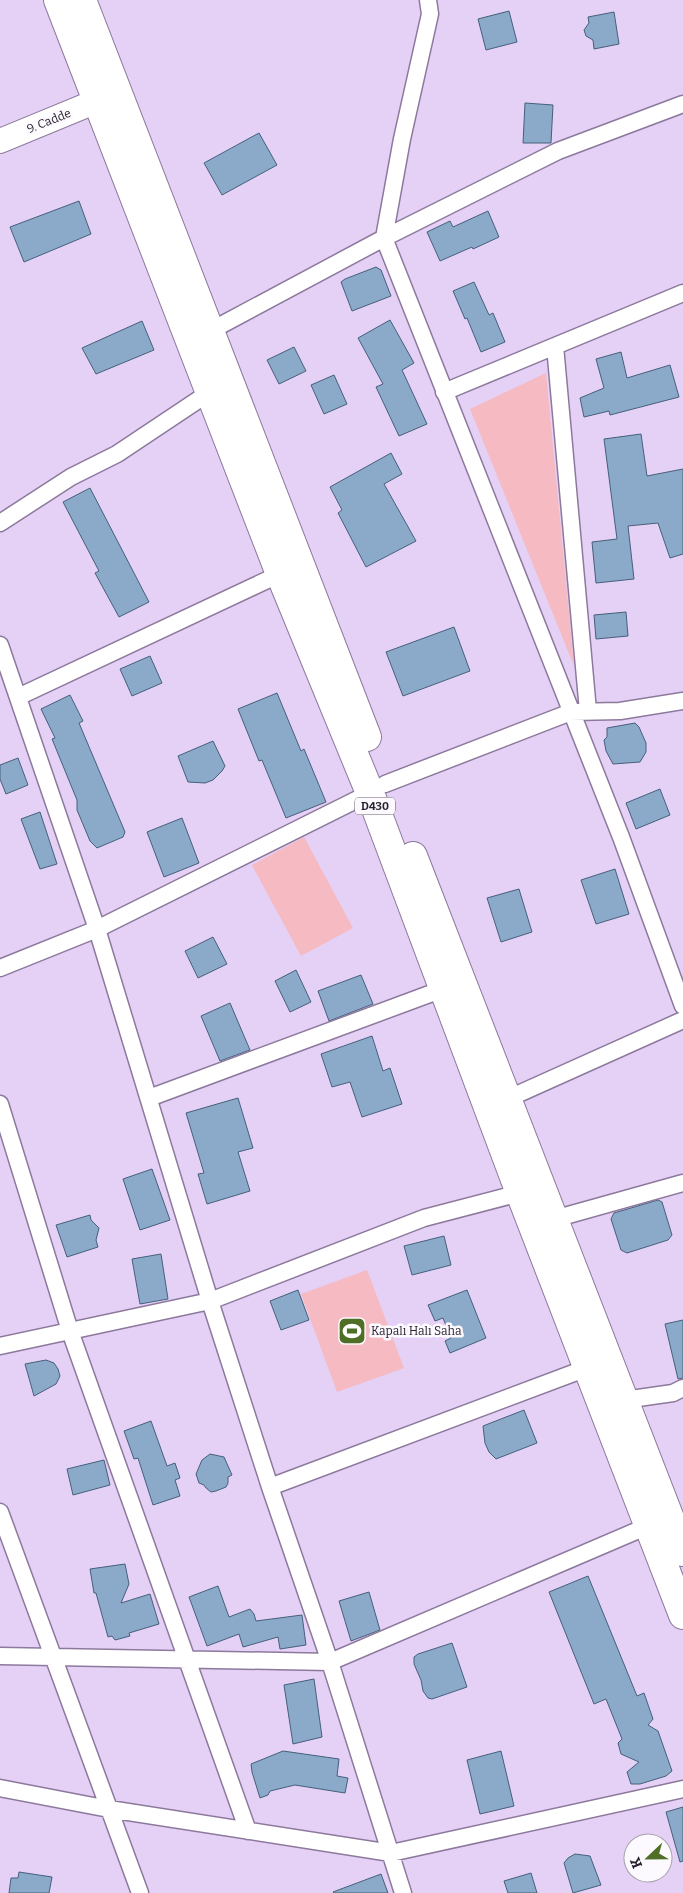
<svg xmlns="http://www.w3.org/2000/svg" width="683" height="1893" viewBox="0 0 683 1893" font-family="Bitter,serif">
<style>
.green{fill:#f5bac2}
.building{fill:#8ba9c8;stroke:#45607c}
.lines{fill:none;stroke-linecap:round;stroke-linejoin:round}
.street-casing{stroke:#8c799c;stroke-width:19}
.secondary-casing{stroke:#8c799c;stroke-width:26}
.highway-casing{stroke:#8c799c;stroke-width:30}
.street{stroke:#fff;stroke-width:16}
.secondary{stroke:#fff;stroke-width:24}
.highway{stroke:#fff;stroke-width:28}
.labels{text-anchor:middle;stroke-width:5;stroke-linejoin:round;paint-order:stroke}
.shield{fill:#fcfafe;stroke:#68616c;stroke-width:1}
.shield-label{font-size:11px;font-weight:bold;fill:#28202e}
.street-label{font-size:12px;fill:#28202e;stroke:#fcfafe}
.poi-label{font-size:12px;fill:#28202e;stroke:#fcfafe;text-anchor:start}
</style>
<rect width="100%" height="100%" fill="#e5d0f6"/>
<path class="green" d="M 546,373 L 574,666 L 470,409 Z
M 304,837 L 353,928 L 301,956 L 252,865 Z
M 367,1270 L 404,1368 L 337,1392 L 301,1294 Z"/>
<path class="building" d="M 509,11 L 517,42 L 486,50 L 478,19 Z
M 614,12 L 619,44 L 594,49 L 593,40 L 586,36 L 584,30 L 589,23 L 588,17 Z
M 525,103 L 553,105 L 551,143 L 523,143 Z
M 259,133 L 277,165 L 222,195 L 204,163 Z
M 79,201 L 91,234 L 24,262 L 10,227 Z
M 488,211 L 499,237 L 473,249 L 472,247 L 440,261 L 427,232 L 450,221 L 453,227 Z
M 376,267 L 381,270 L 391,296 L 352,311 L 341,282 L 345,279 Z
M 474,282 L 489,315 L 493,313 L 505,342 L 481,352 L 467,318 L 465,319 L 453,291 Z
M 390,320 L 414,363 L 402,370 L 427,424 L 399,436 L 376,387 L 383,384 L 358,338 Z
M 142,321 L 154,350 L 96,374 L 82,348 Z
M 294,347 L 306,371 L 279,384 L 267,360 Z
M 621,352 L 627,378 L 670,365 L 679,397 L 610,415 L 609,411 L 584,417 L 580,398 L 604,388 L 596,359 Z
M 334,375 L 347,404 L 324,414 L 311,385 Z
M 641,434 L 647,476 L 683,469 L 683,554 L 670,558 L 658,523 L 628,526 L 634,579 L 596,583 L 592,542 L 617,539 L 604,439 Z
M 391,453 L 402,474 L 384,484 L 416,541 L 366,567 L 338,513 L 342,510 L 330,487 Z
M 90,488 L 149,602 L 119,617 L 95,573 L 99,571 L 63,502 Z
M 626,612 L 628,636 L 596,639 L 594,615 Z
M 454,627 L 470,671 L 403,696 L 386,652 Z
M 150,656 L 162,683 L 132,696 L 120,669 Z
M 277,693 L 301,751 L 304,749 L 326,802 L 286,818 L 262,760 L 259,761 L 238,709 Z
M 70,695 L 83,721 L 79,723 L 125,832 L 123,837 L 97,848 L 90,841 L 77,810 L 77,800 L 52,739 L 55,738 L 41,709 Z
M 635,723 L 639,727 L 646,743 L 646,752 L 640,762 L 613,764 L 606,751 L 604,740 L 607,737 L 607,728 Z
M 213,741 L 225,766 L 222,771 L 213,780 L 205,783 L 188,782 L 178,756 Z
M 18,758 L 28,785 L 6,794 L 0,779 L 0,765 Z
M 660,789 L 670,815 L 636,829 L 626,803 Z
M 40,812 L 57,864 L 40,869 L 21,819 Z
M 182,818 L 199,863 L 164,877 L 147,832 Z
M 615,869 L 629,914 L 596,924 L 581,880 Z
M 519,889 L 532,932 L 501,942 L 487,898 Z
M 213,937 L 227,964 L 198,978 L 185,951 Z
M 296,970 L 311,1002 L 290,1012 L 275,981 Z
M 361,975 L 373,1004 L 329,1021 L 318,991 Z
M 230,1003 L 250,1050 L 220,1061 L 201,1016 Z
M 372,1036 L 383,1071 L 390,1068 L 402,1104 L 362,1117 L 350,1082 L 332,1087 L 321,1054 Z
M 238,1098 L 253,1148 L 238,1152 L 250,1191 L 207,1204 L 198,1174 L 204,1173 L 186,1113 Z
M 152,1169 L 170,1220 L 140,1230 L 123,1179 Z
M 658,1200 L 662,1202 L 672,1235 L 668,1240 L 627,1253 L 621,1250 L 611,1219 L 614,1213 Z
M 90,1215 L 91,1220 L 99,1228 L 96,1240 L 98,1247 L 67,1257 L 56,1225 Z
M 444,1236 L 451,1265 L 412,1275 L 404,1246 Z
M 161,1254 L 168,1299 L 140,1304 L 132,1259 Z
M 298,1290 L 309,1320 L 281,1330 L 270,1301 Z
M 467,1290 L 486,1338 L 450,1353 L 445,1341 L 451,1338 L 443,1318 L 435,1321 L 428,1305 Z
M 683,1320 L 683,1378 L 678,1379 L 665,1324 Z
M 46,1360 L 54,1363 L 58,1369 L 60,1376 L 56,1384 L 34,1396 L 25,1364 Z
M 524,1410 L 537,1443 L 496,1459 L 489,1452 L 485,1443 L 483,1426 Z
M 151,1421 L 167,1466 L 175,1463 L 180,1478 L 175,1480 L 180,1496 L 153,1505 L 138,1458 L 134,1459 L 124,1431 Z
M 210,1454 L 224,1457 L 232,1475 L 228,1477 L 228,1483 L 226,1487 L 216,1491 L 211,1492 L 206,1488 L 204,1485 L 199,1483 L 196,1474 L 202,1460 Z
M 104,1460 L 110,1485 L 73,1495 L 67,1469 Z
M 125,1564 L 129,1584 L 121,1603 L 150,1594 L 159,1624 L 129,1633 L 130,1636 L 115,1640 L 112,1636 L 108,1637 L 96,1593 L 94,1593 L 90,1569 Z
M 588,1576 L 637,1696 L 644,1693 L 653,1719 L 648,1725 L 658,1731 L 672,1771 L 666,1776 L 640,1784 L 631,1784 L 627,1772 L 639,1762 L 621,1754 L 618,1743 L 622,1739 L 606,1699 L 594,1704 L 549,1592 Z
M 218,1586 L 229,1617 L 250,1609 L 254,1614 L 256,1621 L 302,1615 L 306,1645 L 280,1649 L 278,1637 L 243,1647 L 239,1634 L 207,1646 L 189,1597 Z
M 369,1592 L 380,1630 L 351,1641 L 339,1601 Z
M 452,1643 L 467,1687 L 432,1699 L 428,1698 L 423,1691 L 421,1680 L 414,1664 L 414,1657 L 418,1654 Z
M 314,1679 L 322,1737 L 293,1744 L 284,1685 Z
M 283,1751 L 339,1759 L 337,1776 L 348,1778 L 345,1793 L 295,1785 L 270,1791 L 268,1795 L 260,1798 L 252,1772 L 251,1764 Z
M 501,1751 L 514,1806 L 480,1814 L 467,1760 Z
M 683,1807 L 683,1861 L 680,1862 L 666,1812 Z
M 575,1854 L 590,1856 L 601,1885 L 573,1893 L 564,1863 L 568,1858 Z
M 19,1872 L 52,1877 L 49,1893 L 9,1893 L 11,1878 L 18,1878 Z
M 531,1873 L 537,1893 L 508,1893 L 504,1881 Z
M 381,1874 L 388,1893 L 334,1893 L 333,1892 Z"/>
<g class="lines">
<defs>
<path id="street" d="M 428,0 L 430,14 L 402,139 L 384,238 L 621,837 L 683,1006
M 210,331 L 384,238 L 558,151 L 683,104
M 555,346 L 588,711
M 444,392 L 683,293
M 0,523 L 71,477 L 117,454 L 210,392
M 0,645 L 97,929 L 210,1301 L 270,1487 L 330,1662 L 403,1893
M 18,697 L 280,574
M 385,784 L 571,712 L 620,711 L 683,701
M 0,968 L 97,929 L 370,793
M 149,1098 L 443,989
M 507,1099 L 683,1020
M 0,1104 L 70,1331 L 248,1831
M 554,1219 L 683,1183
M 0,1346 L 210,1301 L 424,1218 L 520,1193
M 624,1400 L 673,1393 L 683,1388
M 270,1487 L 587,1368
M 0,1512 L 140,1893
M 0,1656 L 330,1662 L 648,1526
M 0,1788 L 109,1809 L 391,1853 L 683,1789"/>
<path id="secondary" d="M 0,141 L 97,101"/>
<path id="highway" d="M 58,0 L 280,574 L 370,793 L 520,1193 L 683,1615
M 82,0 L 367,737
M 413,856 L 683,1552"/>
</defs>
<use href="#street" class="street-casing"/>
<use href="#secondary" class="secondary-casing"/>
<use href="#highway" class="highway-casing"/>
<use href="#street" class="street"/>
<use href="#secondary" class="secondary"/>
<use href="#highway" class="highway"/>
</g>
<defs>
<symbol id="stadium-square" viewBox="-11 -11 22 22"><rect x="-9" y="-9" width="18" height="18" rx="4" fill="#4f6f26" stroke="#fcfafe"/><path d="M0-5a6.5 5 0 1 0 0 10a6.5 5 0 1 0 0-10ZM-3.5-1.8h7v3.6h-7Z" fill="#fff"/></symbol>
</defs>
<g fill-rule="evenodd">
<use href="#stadium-square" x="336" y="1315" width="32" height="32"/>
</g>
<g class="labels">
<rect class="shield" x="355" y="797.5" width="40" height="17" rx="4"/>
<g class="shield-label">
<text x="375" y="810">D430</text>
</g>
<g class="street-label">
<text transform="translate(49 121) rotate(-22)" y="4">9. Cadde</text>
</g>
<g class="poi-label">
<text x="371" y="1335">Kapalı Halı Saha</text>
</g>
</g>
<g transform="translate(648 1858) rotate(248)"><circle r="24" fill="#fcfafe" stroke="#a7a3ab"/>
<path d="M0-4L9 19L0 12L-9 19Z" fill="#4f6f26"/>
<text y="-8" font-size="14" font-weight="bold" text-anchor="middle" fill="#28202e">K</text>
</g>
</svg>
